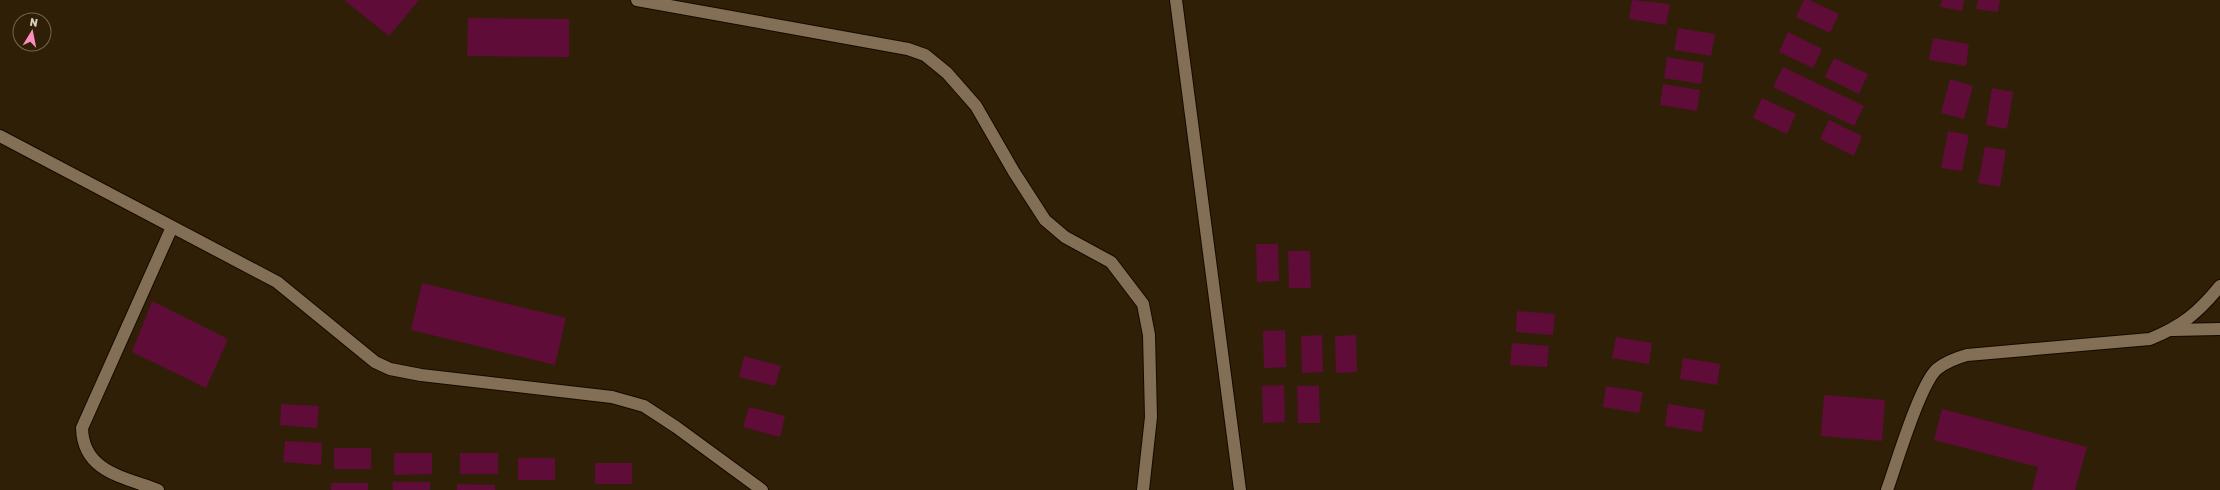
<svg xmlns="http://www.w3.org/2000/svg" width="2220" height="490" viewBox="0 0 2220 490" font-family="Rubik,sans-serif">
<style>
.building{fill:#600c38}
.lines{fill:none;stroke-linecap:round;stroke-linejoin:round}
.street-casing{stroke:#170800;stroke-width:14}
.street{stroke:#826f55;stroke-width:12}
</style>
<rect width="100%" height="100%" fill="#2f1f07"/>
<path class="building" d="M 344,0 L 419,0 L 389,36 Z
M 1632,0 L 1670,4 L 1666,25 L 1629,19 Z
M 1804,0 L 1809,0 L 1839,14 L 1830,33 L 1796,17 Z
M 1942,0 L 1964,0 L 1962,11 L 1940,7 Z
M 1978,0 L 2000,0 L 1998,12 L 1976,9 Z
M 468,18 L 569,19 L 569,57 L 467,56 Z
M 1678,28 L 1715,34 L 1711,56 L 1674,50 Z
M 1788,32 L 1822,49 L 1813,68 L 1779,52 Z
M 1933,38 L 1969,44 L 1966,66 L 1929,60 Z
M 1667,57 L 1704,63 L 1701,84 L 1664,78 Z
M 1834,58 L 1868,74 L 1859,94 L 1825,77 Z
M 1783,67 L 1864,106 L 1854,126 L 1773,87 Z
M 1950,79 L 1973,86 L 1964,119 L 1941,113 Z
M 1663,84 L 1700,90 L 1697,111 L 1660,105 Z
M 1992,88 L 2013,92 L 2007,129 L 1986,125 Z
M 1762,98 L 1796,114 L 1787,134 L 1753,118 Z
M 1829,120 L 1862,136 L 1854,156 L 1820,139 Z
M 1948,131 L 1969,135 L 1962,171 L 1941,168 Z
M 1985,147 L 2006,150 L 2000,187 L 1978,183 Z
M 1256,244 L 1278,244 L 1279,281 L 1257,282 Z
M 1288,251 L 1310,251 L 1311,288 L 1289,288 Z
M 422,283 L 566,318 L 555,365 L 411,330 Z
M 152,301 L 228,339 L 206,388 L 132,352 Z
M 1517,311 L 1555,314 L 1553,335 L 1516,332 Z
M 1285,330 L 1286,367 L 1264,368 L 1263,331 Z
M 1322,335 L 1323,372 L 1302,373 L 1301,336 Z
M 1356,335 L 1357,372 L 1336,373 L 1335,336 Z
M 1616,337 L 1652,343 L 1649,364 L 1612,358 Z
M 1512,343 L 1549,346 L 1547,367 L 1510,365 Z
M 744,356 L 781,366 L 775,386 L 739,377 Z
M 1683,358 L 1720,364 L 1717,385 L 1680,379 Z
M 1284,385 L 1285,422 L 1263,423 L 1262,386 Z
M 1297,386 L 1319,386 L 1320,423 L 1298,423 Z
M 1606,386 L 1643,392 L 1639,413 L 1603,407 Z
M 1824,395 L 1885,400 L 1882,441 L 1821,436 Z
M 281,404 L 319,406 L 317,428 L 280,425 Z
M 1668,404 L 1705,410 L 1702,432 L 1665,426 Z
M 749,407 L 785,416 L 780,437 L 743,427 Z
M 1942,409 L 2087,447 L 2075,490 L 2032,490 L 2038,467 L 1934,440 Z
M 285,441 L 322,443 L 321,465 L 283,462 Z
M 334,448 L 371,448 L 371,469 L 334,469 Z
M 394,453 L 432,453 L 432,474 L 394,475 Z
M 460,453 L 498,453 L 498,474 L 460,474 Z
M 518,458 L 555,458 L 555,480 L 518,480 Z
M 595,463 L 632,463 L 632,484 L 595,484 Z
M 392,482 L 430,482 L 430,490 L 393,490 Z
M 331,483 L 368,483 L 368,490 L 331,490 Z
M 457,484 L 495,485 L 495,490 L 457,490 Z"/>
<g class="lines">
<defs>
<path id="street" d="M 637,0 L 908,49 L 925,55 L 947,73 L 976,106 L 1014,172 L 1045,220 L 1065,237 L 1111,262 L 1143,304 L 1149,335 L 1151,417 L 1143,490
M 1176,0 L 1240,490
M 0,136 L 277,282 L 375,362 L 390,369 L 421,375 L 612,397 L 644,406 L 676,427 L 762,490
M 2172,330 L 2220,329
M 158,490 C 124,477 83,472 82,428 L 172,227
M 1887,490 C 1896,465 1920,384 1937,369 C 1946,362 1956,358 1967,355 L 2150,339 C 2182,326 2198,313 2220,286"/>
</defs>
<use href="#street" class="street-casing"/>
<use href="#street" class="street"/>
</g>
<g transform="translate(32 32) rotate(10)"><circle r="19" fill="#2f1f07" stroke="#746652"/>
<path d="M0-3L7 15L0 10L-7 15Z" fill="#fe8ebd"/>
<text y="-6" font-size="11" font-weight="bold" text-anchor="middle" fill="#dbd0c2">N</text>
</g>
</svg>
